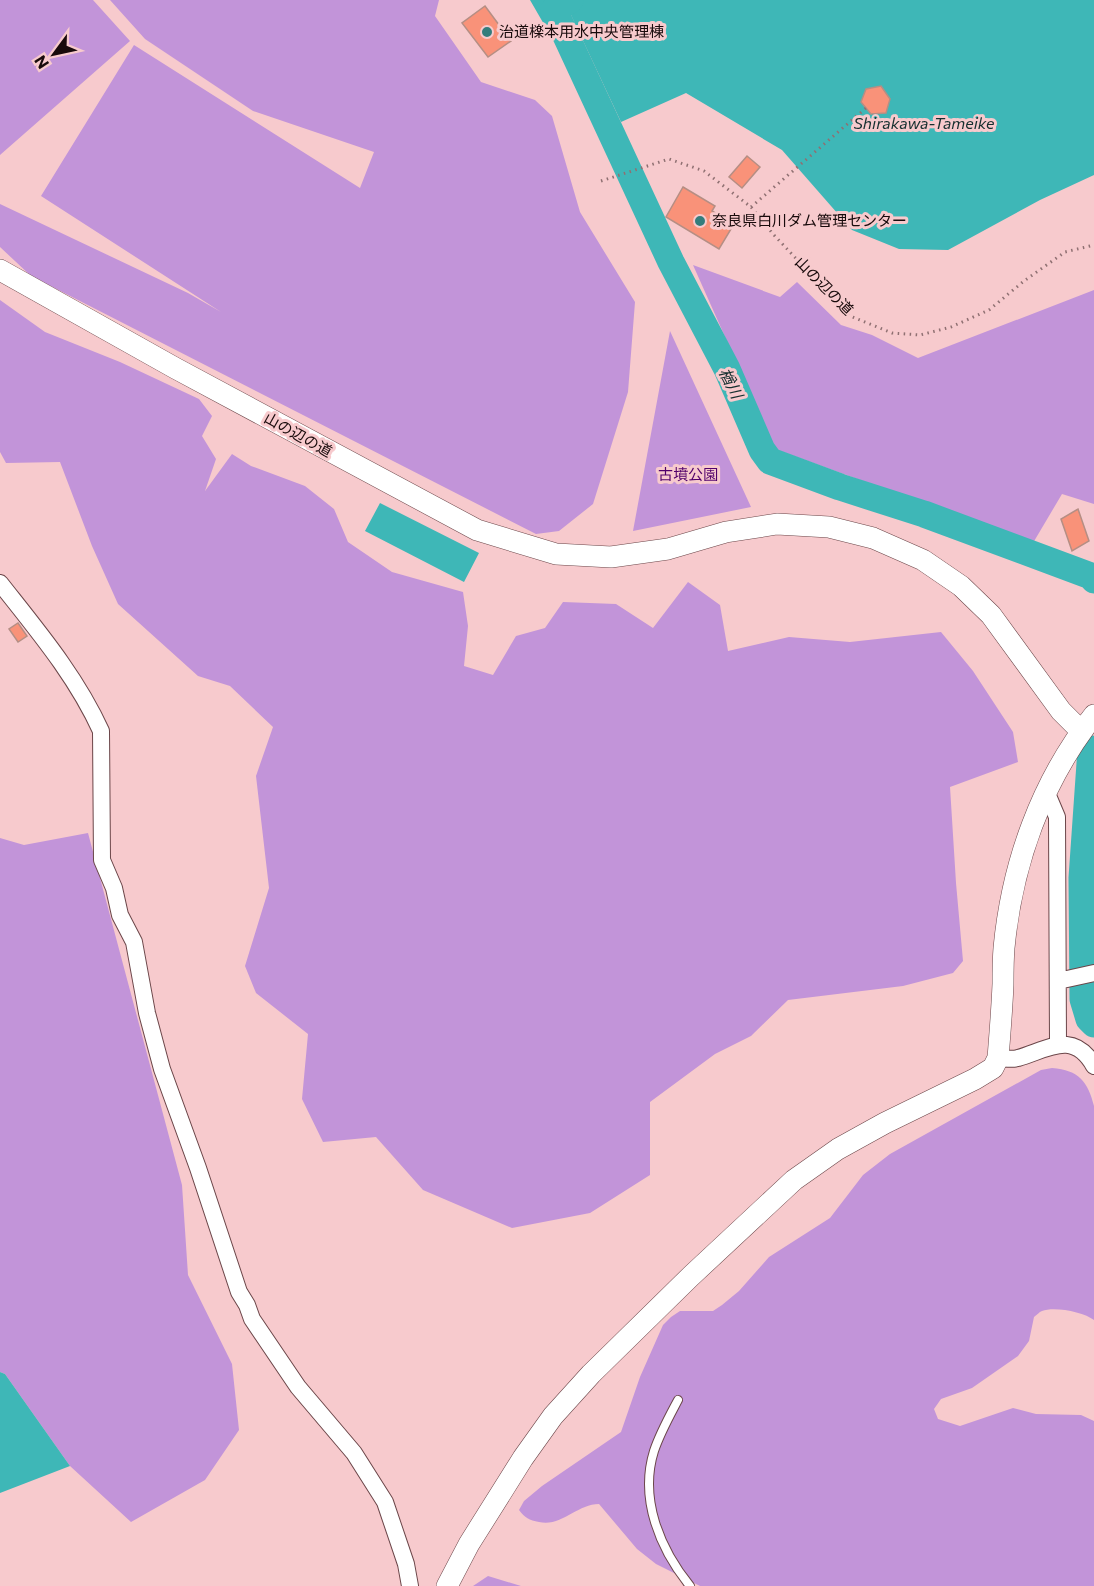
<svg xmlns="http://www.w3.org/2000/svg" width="1094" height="1586" viewBox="0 0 1094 1586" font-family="Commissioner,'Noto Sans JP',sans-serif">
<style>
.green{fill:#c294d9}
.water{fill:#3eb7b7}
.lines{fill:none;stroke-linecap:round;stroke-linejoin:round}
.river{stroke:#3eb7b7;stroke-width:27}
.building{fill:#f99279;stroke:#b58e84;stroke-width:1.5}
.service-casing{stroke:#6b4649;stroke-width:10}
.minor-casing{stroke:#6b4649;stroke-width:18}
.tertiary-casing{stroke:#6b4649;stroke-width:22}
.path{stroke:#8f7072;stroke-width:3;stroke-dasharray:1.5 4.5;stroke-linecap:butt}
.service{stroke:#fff;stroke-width:8}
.minor{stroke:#fff;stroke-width:16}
.tertiary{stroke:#fff;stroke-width:21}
.poi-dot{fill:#347d7c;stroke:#f7cacd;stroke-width:2}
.labels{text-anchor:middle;stroke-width:6;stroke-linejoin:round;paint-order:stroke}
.poi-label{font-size:15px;fill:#180a0b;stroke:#f7cacd;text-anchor:start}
.street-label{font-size:15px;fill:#180a0b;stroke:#f7cacd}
.park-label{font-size:15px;fill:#51006b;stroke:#f7cacd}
.water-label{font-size:16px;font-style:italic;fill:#152f2f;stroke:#f7cacd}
</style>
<rect width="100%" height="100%" fill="#f7cacd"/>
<path class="green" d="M 0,0 L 93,0 L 130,41 L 0,155 Z
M 110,0 L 439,0 L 435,16 L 481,82 L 535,100 L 552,116 L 580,212 L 635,302 L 628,392 L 593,504 L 559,531 L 536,534 L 31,276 L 0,247 L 0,204 L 188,293 L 221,312 L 41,196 L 134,45 L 360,188 L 374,152 L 253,111 L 145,39 Z
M 693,265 L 780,297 L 797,282 L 841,325 L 872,335 L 918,358 L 1094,290 L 1094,504 L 1062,494 L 1033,543 L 775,449 Z
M 0,300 L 45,332 L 120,362 L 199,399 L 212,416 L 202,436 L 216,459 L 205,491 L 232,454 L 251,466 L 305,486 L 334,509 L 348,542 L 392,572 L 463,592 L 468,626 L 464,666 L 493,675 L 516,636 L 545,628 L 563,602 L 616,604 L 653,628 L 688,582 L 720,605 L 728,651 L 789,637 L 850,642 L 941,632 L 973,671 L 1013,732 L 1018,762 L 950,787 L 956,883 L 963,961 L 953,973 L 903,986 L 788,1000 L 751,1036 L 715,1054 L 650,1102 L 650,1175 L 590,1213 L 512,1228 L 423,1190 L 376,1137 L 323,1142 L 302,1099 L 308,1034 L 256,993 L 245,966 L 269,888 L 256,776 L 273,727 L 230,686 L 198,676 L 118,604 L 92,546 L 60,462 L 6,463 L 0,452 Z
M 670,331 L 751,507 L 633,531 Z
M 88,833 L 182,1185 L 188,1275 L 232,1364 L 239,1430 L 205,1480 L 131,1522 L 70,1466 L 5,1374 L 0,1372 L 0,838 L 24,845 Z
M 1052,1068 C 1079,1070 1088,1082 1094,1106 L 1094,1320 C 1084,1312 1054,1306 1042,1311 C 1039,1312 1037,1315 1034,1317 L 1029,1341 L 1018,1356 L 972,1388 L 941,1399 L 934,1409 L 938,1419 L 960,1426 L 1013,1408 L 1036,1414 L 1081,1415 L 1094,1421 L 1094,1586 L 700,1586 L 656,1564 L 637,1549 L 599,1504 C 577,1504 562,1527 539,1522 C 529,1520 525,1518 519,1510 L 524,1501 L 542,1486 L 621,1432 L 640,1377 L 663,1325 L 671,1317 L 680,1311 L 713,1311 L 722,1305 L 739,1291 L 769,1257 L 830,1218 L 863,1175 L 890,1154 L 1041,1070 Z
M 488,1576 L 521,1586 L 473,1586 Z"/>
<path class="water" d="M 530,0 L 1094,0 L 1094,175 L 1040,200 L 948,250 L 899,249 L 852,230 L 782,150 L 686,93 L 621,122 L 571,15 L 545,26 Z
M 380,503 L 479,553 L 464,582 L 365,531 Z
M 0,1372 L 5,1374 L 70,1466 L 0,1493 Z"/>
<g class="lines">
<path class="river" d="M 570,0 L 554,10 L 671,262 L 727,369 L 762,450 L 770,461 L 840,487 L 924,514 L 1091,576 L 1094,580
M 1091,749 L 1082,878 L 1083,999 L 1089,1019 L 1094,1024"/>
</g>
<path class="building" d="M 485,6 L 511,41 L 488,57 L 462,23 Z
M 881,86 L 890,99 L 886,113 L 871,114 L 861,102 L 866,89 Z
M 747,156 L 760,167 L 742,188 L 729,177 Z
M 683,187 L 715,206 L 712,211 L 734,224 L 719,249 L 666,217 Z
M 1078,509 L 1089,541 L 1072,551 L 1061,519 Z
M 18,623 L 27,636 L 18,642 L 9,629 Z"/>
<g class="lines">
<defs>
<path id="service" d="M 678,1400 C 669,1417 660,1433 654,1451 C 639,1499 660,1549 690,1586"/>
<path id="minor" d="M 0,583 C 37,630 76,676 101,731 L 102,860 L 114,888 L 120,915 L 134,942 L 147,1013 L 162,1069 L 198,1168 L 239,1292 L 247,1305 L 252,1319 L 298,1387 L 354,1453 L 385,1502 L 406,1564 L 410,1586
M 1046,791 L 1057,817 L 1058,1044
M 1058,981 L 1094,973
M 998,1058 C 1004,1058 1012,1060 1018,1058 C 1047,1050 1073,1029 1094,1066"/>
<path id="tertiary" d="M 0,270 L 175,368 L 477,530 L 556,554 L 611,557 L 668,549 L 726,532 L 777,524 L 829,527 L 873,538 L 923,560 L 961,586 L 991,615 L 1061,711 L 1081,731
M 447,1586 L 469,1544 L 523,1458 L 553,1416 L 591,1374 L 691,1276 L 794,1180 L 838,1149 L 885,1123 L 975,1079 L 993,1068 L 998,1058 C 1000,1033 1002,1009 1003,984 C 1003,972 1003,960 1004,948 C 1012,864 1041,782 1094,715"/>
</defs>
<use href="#service" class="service-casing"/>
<use href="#minor" class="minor-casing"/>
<use href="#tertiary" class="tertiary-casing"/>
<path class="path" d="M 601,181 L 669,159 L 704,171 L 751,207 L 773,234 L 850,316 L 892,333 L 920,335 L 951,327 L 989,310 L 1024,281 L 1065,252 L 1094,245
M 751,207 L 866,108"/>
<use href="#service" class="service"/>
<use href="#minor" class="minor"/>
<use href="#tertiary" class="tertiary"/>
</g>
<g class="poi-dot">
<circle cx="487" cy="32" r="6"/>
<circle cx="700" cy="221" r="6"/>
</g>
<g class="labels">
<g class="poi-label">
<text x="499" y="37">治道檪本用水中央管理棟</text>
<text x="712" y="226">奈良県白川ダム管理センター</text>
</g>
<g class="street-label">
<text transform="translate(824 286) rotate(45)" y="5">山の辺の道</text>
<text transform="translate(298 435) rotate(29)" y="5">山の辺の道</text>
</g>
<g class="park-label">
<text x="688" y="480">古墳公園</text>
</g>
<g class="water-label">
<text x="924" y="129">Shirakawa-Tameike</text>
<text transform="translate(731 383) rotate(63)" y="6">楢川</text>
</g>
</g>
<g transform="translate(54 54) rotate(237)" stroke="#f7cacd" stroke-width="4.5" paint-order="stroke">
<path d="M0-4.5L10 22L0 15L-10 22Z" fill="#180a0b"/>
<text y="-9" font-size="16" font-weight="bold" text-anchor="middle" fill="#180a0b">N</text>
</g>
</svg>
